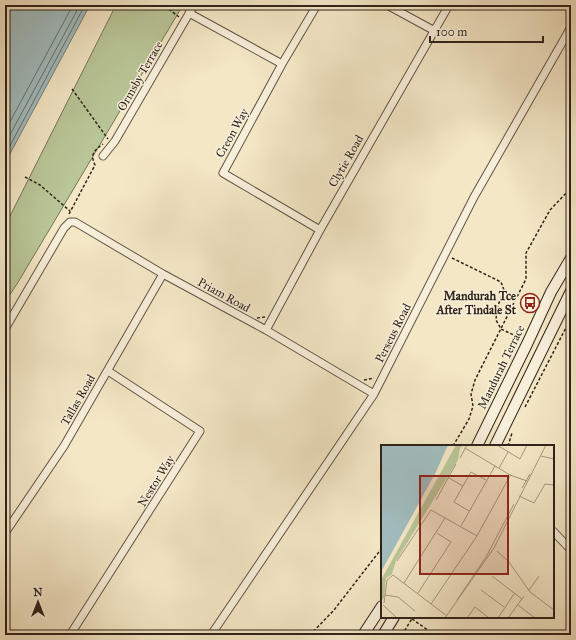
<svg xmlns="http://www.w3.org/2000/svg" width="576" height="640" viewBox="0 0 576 640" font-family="'IM FELL Great Primer',serif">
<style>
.green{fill:#b9c697;stroke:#747458}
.water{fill:#a1bdbf;stroke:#737f7d}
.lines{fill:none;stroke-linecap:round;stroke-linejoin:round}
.shore{stroke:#68706c;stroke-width:1}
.street-casing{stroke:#605445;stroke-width:9}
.secondary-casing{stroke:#2f231a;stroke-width:12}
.path{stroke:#2f231a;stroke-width:1.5;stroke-dasharray:3 2;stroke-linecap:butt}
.street{stroke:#f8efda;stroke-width:7}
.secondary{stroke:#f8efda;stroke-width:10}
.labels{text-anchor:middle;stroke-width:3;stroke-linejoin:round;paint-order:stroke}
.street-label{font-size:12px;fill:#2f231a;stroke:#f8efda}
.poi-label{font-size:12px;font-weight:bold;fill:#2f231a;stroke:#f8efda;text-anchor:end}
.inset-road{fill:none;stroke:#a59981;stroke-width:1}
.view{fill:#8f2418;fill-opacity:0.15;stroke:#8f2418;stroke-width:2}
.inset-edge{fill:none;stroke:#2f231a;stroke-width:2}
</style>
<rect width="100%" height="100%" fill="#f4e7c6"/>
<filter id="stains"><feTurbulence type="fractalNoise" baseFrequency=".005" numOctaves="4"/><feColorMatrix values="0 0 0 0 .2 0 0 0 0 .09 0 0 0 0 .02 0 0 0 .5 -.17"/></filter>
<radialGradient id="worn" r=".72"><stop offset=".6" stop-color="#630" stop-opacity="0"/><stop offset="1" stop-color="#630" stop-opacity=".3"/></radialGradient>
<path class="green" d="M 116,5 L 183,5 L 17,284 L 5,302 L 5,226 Z"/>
<path class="water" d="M 5,5 L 90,5 L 5,163 Z"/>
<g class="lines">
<path class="shore" d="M 5,131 L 73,5
M 5,144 L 80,5
M 5,155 L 85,5"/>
<defs>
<path id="street" d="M 317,5 L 282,64 L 223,173 L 320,230
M 387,5 L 433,30
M 189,13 L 282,64
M 103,156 L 115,141 L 194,5
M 5,329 L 64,228 L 70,222 L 75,222 L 163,274 L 266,330 L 374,394
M 266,330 L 320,230 L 449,5
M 553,531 L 571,550
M 5,533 L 64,446 L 163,274
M 70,635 L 200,431 L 108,371
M 211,635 L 374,394 L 474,197 L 571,27"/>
<path id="secondary" d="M 477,446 L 528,342 L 551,292 L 571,258
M 495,446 L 571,291
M 363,635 L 382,606
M 383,635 L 394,617"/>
</defs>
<use href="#street" class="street-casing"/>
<use href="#secondary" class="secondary-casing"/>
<path class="path" d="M 166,5 L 170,10 L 179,17
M 72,89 L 108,139
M 25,177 L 40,185 L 70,211
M 69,214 L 95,165 C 90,155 94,150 103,144
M 452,258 L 501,282 L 504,290 L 497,308 L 496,320 L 501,329 L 520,338
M 257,318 L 265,317
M 364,380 L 374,378
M 525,407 L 571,318
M 453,446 L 469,419 L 473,406 L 471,394 L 475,380 L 526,279 L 526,253 L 550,210 L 571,188
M 508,446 L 512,433
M 412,619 L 435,635
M 310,635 L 334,610 L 382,548
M 402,635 L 413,617"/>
<use href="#street" class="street"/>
<use href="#secondary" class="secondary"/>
</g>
<defs>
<symbol id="bus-ring" viewBox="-11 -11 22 22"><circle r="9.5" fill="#f8efda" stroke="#8f2418" stroke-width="1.5"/><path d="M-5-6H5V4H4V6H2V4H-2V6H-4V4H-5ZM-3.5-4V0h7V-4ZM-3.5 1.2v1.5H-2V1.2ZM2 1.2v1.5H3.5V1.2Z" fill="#8f2418"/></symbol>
</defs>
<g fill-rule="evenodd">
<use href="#bus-ring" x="519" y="292" width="22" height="22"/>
</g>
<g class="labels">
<g class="street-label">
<text transform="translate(140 76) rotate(-60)" y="4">Ormsby Terrace</text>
<text transform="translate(232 133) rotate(-61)" y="4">Creon Way</text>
<text transform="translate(346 161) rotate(-60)" y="4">Clytie Road</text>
<text transform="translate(224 295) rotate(29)" y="4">Priam Road</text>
<text transform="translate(393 333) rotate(-63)" y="4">Perseus Road</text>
<text transform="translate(501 367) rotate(-64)" y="4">Mandurah Terrace</text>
<text transform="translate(78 400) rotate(-60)" y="4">Tallas Road</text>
<text transform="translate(156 481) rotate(-58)" y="4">Nestor Way</text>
</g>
<g class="poi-label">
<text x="516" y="300">Mandurah Tce<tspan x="516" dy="14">After Tindale St</tspan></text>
</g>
</g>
<g transform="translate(381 445)">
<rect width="173" height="173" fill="#f4e7c6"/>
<path d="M 75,0 L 83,0 L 79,3 L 77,15 L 15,116 L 11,129 L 5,133 L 3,153 L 0,156 L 0,135 Z" fill="#b9c697"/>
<path d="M 0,0 L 67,0 L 54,29 L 0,127 Z" fill="#a1bdbf"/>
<path class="inset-road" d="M 116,0 L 139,14 L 146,0M 84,3 L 129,30 L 146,36M 160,11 L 173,14M 79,13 L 86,0M 118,23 L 127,7M 68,33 L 82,41M 141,43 L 149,29M 138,51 L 153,58 L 164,39 L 173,40M 55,55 L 75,19M 88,66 L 73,57 L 82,41 L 90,27 L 105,35M 80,81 L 114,21M 116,106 L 128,117 L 149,147 L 173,165M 16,116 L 50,65 L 96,91M 111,131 L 141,154M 23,138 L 64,73M 100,145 L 123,162M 148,145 L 158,131M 37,148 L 70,97 L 56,88M 4,150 L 17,152 L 34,166M 76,155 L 105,112 L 133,59M 3,158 L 6,135 L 12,130 L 66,171M 50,159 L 96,91 L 130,29M 2,160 L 16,173M 137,160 L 154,173M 64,173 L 113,103 L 165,0M 86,173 L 94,162 L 108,173M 117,173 L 133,149M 127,173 L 143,151"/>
<path class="view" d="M 39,31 L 127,31 L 127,129 L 39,129 Z"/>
<rect width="173" height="173" class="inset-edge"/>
</g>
<rect width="576" height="640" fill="none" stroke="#f4e7c6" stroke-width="20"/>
<rect x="6" y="6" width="564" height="628" fill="none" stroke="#2f231a" stroke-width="2"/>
<rect x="10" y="10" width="556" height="620" fill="none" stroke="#2f231a"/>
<g transform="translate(38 602)" stroke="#f8efda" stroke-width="3" paint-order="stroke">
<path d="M0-3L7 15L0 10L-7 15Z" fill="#2f231a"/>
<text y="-6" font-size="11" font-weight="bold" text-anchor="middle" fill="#2f231a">N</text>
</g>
<path d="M430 36v6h113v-6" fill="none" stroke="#2f231a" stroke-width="2"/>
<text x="436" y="36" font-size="12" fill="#2f231a" stroke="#f8efda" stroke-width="3" paint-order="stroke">100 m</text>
<rect width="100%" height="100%" filter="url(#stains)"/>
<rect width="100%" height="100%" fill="url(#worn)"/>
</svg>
